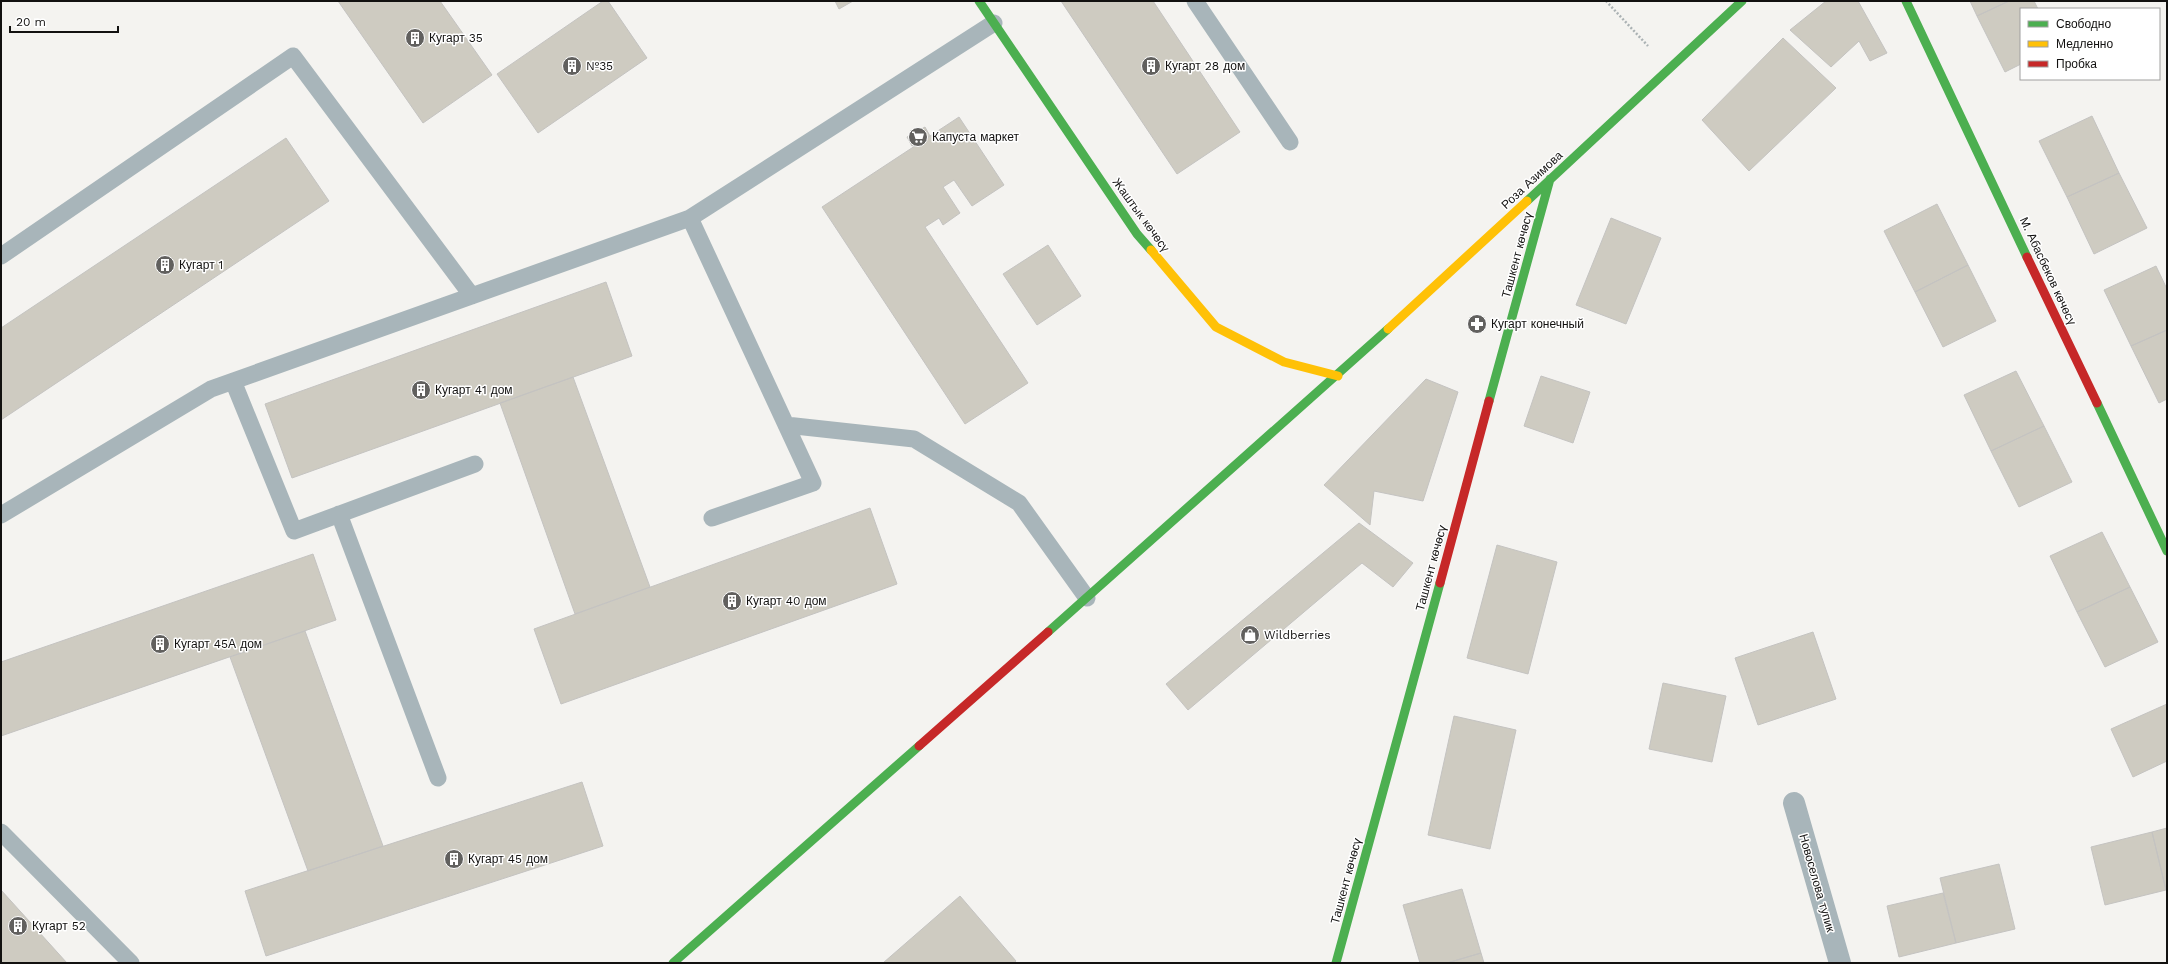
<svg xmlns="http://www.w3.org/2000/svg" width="2168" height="964" viewBox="0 0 2168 964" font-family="'Work Sans',sans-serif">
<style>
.building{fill:#cecbc1;stroke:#c4c3c1}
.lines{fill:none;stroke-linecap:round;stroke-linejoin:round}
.path{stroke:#abb2b4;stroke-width:2.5;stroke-dasharray:2 2;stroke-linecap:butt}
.lane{stroke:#a8b5ba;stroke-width:17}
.street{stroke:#a8b5ba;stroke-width:22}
.fast{stroke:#4caf50;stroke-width:9}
.slow{stroke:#ffc107;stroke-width:9}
.jam{stroke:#c62828;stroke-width:9}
.labels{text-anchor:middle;stroke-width:3;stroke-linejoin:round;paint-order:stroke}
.poi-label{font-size:12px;fill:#121110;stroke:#fff;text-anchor:start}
.street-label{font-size:12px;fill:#121110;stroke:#fff}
</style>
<rect width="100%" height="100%" fill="#f4f3f0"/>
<path class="building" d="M 338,1 L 440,1 L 492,75 L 423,123 Z
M 603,1 L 608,1 L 647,58 L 538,133 L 497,74 Z
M 835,1 L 853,1 L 839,9 Z
M 1061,1 L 1153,1 L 1240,132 L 1177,174 Z
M 1826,1 L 1858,1 L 1887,53 L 1870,61 L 1859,41 L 1831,67 L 1790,30 Z
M 1970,1 L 2009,1 L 1977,16 Z
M 2009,1 L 2034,1 L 2038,9 L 2021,9 L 2021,64 L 2005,72 L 1977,16 Z
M 1783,38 L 1836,88 L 1749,171 L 1702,120 Z
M 2092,116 L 2119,173 L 2067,197 L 2039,141 Z
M 959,117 L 1004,185 L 972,206 L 954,180 L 943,187 L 960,213 L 943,225 L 939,218 L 925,227 L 1028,383 L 965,424 L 822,207 Z
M 925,127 L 930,136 L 912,146 L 907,137 Z
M 286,138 L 329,201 L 1,420 L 1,328 Z
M 2119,173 L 2147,228 L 2094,254 L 2067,197 Z
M 1937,204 L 1968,265 L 1915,292 L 1884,231 Z
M 1611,218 L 1661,238 L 1626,324 L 1576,305 Z
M 1048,245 L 1081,296 L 1037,325 L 1003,274 Z
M 1968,265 L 1996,321 L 1943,347 L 1915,292 Z
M 2156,266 L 2167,289 L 2167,330 L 2131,346 L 2104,290 Z
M 606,282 L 632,356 L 292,478 L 265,404 Z
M 2167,330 L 2167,399 L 2159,403 L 2131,346 Z
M 2016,371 L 2044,426 L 1991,451 L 1964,395 Z
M 1541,376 L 1590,392 L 1573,443 L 1524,426 Z
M 573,377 L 650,587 L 575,614 L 500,403 Z
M 1426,379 L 1458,392 L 1423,501 L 1374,491 L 1370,525 L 1324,485 Z
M 2044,426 L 2072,482 L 2019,507 L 1991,451 Z
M 870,508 L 897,584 L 561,704 L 534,629 Z
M 1359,523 L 1413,563 L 1393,587 L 1362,563 L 1188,710 L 1166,684 Z
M 2102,532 L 2130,587 L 2077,612 L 2050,556 Z
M 1497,545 L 1557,562 L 1528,674 L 1467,658 Z
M 313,554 L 336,620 L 1,736 L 1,662 Z
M 2130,587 L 2158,642 L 2105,667 L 2077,612 Z
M 305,631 L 383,846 L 308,871 L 230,657 Z
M 1813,632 L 1836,699 L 1758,725 L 1735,658 Z
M 1663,683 L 1726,696 L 1712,762 L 1649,749 Z
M 2167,704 L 2167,761 L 2133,777 L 2111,729 Z
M 1454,716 L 1516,730 L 1490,849 L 1428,835 Z
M 582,782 L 603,846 L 266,956 L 245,891 Z
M 2167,828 L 2167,890 L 2166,890 L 2152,832 Z
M 2152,832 L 2166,890 L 2105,905 L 2091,847 Z
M 1999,864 L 2015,929 L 1956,943 L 1940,878 Z
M 1462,889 L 1481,953 L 1447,963 L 1420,963 L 1403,905 Z
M 1,890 L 67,963 L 1,963 Z
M 1943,893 L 1956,943 L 1899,957 L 1887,906 Z
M 960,896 L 1016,961 L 1014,963 L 883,963 Z
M 1481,953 L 1484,963 L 1447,963 Z"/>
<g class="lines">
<path class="path" d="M 1606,1 L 1648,46"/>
<path class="lane" d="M 1195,1 L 1290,142
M 690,218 L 813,483 L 712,518
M 1,256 L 293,56 L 472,296
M 233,381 L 294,531 L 475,464
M 786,425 L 914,439 L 1019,503 L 1087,598
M 339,514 L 438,778
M 1,515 L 211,389 L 690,218 L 994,23
M 1,832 L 131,963"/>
<path class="street" d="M 1794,803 L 1840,963"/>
<path class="fast" d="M 979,1 L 1137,234 L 1151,250
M 1906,1 L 2027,257
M 1527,201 L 1742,1
M 1489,401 L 1550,179
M 2097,403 L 2167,551
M 1048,632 L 1388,329
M 673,963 L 919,746
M 1336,963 L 1440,583"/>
<path class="slow" d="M 1151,250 L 1216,327 L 1284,362 L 1338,376
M 1388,329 L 1527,201"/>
<path class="jam" d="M 2027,257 L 2097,403
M 1440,583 L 1489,401
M 919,746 L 1048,632"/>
</g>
<defs>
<symbol id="building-disc" viewBox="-11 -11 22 22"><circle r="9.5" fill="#61605e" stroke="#fff"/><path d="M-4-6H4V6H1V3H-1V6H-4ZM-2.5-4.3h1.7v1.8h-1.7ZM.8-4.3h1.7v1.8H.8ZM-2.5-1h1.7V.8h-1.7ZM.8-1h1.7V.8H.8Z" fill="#fff"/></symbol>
<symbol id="supermarket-disc" viewBox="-11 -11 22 22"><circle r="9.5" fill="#61605e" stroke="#fff"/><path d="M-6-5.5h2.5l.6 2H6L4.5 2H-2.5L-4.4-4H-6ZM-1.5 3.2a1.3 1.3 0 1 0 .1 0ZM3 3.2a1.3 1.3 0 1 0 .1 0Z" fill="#fff"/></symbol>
<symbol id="pharmacy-disc" viewBox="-11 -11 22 22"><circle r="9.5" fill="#61605e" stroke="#fff"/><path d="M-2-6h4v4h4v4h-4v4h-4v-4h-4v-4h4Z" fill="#fff"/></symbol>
<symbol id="shop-disc" viewBox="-11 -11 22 22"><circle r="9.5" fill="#61605e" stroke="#fff"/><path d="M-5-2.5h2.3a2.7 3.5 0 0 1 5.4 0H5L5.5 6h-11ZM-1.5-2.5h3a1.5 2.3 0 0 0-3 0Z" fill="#fff"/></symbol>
</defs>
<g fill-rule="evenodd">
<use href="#building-disc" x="404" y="27" width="22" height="22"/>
<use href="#building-disc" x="561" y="55" width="22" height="22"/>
<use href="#building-disc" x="1140" y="55" width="22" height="22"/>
<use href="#supermarket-disc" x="907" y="126" width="22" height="22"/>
<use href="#building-disc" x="154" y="254" width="22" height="22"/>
<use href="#pharmacy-disc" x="1466" y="313" width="22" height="22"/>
<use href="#building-disc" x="410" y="379" width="22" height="22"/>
<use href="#building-disc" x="721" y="590" width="22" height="22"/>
<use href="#shop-disc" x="1239" y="624" width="22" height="22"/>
<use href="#building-disc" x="149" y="633" width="22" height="22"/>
<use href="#building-disc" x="443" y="848" width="22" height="22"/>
<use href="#building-disc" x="7" y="915" width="22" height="22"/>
</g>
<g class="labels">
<g class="poi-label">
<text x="429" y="42">Кугарт 35</text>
<text x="586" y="70">№35</text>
<text x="1165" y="70">Кугарт 28 дом</text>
<text x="932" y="141">Капуста маркет</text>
<text x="179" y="269">Кугарт 1</text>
<text x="1491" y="328">Кугарт конечный</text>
<text x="435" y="394">Кугарт 41 дом</text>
<text x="746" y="605">Кугарт 40 дом</text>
<text x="1264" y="639">Wildberries</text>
<text x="174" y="648">Кугарт 45А дом</text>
<text x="468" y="863">Кугарт 45 дом</text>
<text x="32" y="930">Кугарт 52</text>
</g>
<g class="street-label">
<text transform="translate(1532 180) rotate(-43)" y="4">Роза Азимова</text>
<text transform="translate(1141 215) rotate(54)" y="4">Жаштык көчөсү</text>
<text transform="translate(1517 255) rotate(-75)" y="4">Ташкент көчөсү</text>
<text transform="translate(2048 271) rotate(65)" y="4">М. Абасбеков көчөсү</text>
<text transform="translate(1431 568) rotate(-75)" y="4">Ташкент көчөсү</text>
<text transform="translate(1346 881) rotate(-75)" y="4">Ташкент көчөсү</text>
<text transform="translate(1817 883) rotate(74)" y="4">Новоселова тупик</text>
</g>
</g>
<rect width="2168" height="964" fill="none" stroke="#121110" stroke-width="4"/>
<rect x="2020" y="8" width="140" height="72" fill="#ffffff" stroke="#a0a09f"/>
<rect x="2028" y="21" width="20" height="6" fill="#4caf50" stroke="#a0a09f"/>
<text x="2056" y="28" font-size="12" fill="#121110">Свободно</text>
<rect x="2028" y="41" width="20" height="6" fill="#ffc107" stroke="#a0a09f"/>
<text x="2056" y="48" font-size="12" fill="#121110">Медленно</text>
<rect x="2028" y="61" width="20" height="6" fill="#c62828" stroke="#a0a09f"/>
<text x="2056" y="68" font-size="12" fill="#121110">Пробка</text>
<path d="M10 26v6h108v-6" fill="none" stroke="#121110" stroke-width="2"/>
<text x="16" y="26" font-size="12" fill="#121110" stroke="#ffffff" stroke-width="3" paint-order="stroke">20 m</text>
</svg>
